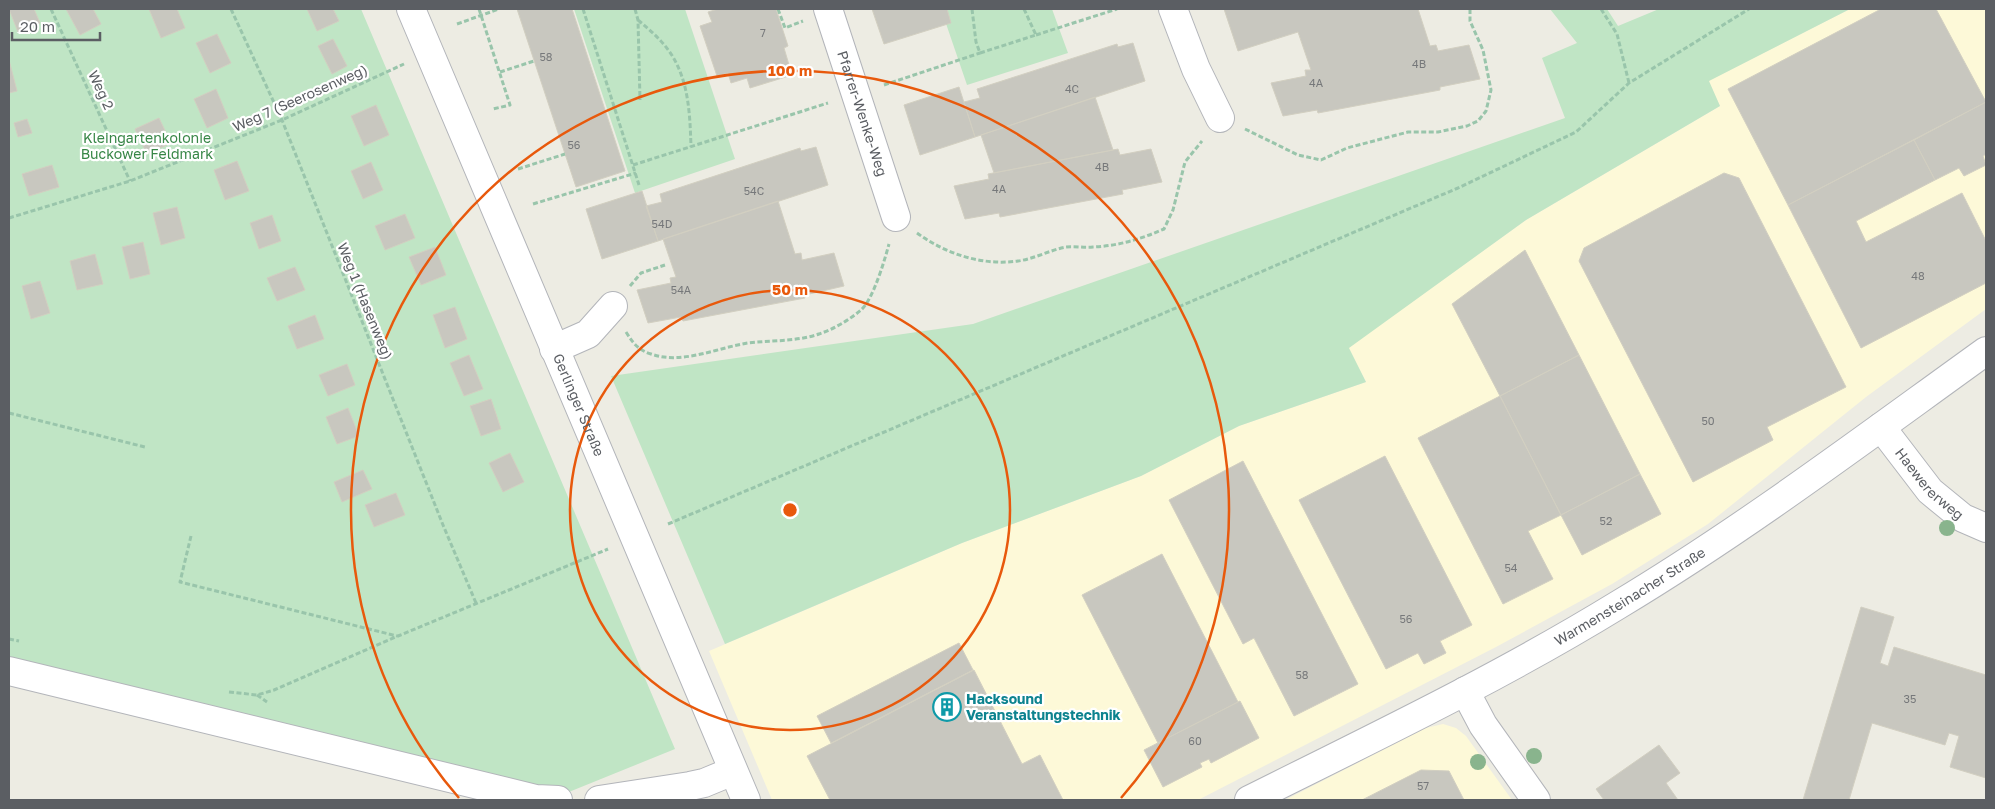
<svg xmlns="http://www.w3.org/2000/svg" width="1995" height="809" viewBox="0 0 1995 809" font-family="'Golos Text',sans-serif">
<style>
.commercial{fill:#fdf9d8}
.green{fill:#c0e5c5}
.building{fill:#c8c7bf;stroke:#d2cfc1}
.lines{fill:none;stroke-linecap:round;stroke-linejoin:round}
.minor-casing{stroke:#b3b5ba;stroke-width:30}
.path{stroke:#99c5ab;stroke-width:3;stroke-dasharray:5 2.5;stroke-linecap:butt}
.minor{stroke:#fff;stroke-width:28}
.tree{fill:#89b48d}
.ring{fill:none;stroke:#e8590c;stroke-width:2.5}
.labels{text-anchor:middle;stroke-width:4.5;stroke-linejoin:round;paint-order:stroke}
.number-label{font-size:11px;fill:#76787a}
.street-label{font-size:14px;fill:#5b5e63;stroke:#fff}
.park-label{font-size:14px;fill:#378646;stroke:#fff}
.culture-label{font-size:14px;font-weight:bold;fill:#0d838f;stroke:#fff;text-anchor:start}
.centre{fill:#e8590c;stroke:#fff;stroke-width:2.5}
.ring-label{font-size:15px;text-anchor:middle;font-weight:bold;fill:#e8590c;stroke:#fff;stroke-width:4.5;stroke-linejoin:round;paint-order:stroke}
</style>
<rect width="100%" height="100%" fill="#edece3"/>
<path class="commercial" d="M 1850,9 L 1986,9 L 1986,309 L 1866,397 L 1708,524 L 1612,584 L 1496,647 L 1198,800 L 772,800 L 709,651 L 962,543 L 1141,476 L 1239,426 L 1366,382 L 1348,348 L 1526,220 L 1720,106 L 1708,81 Z
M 1443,724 L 1456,728 L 1466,736 L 1512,800 L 1285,800 L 1426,728 Z"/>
<path class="green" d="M 9,9 L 361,9 L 675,749 L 559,796 L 9,660 Z
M 574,9 L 685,9 L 735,159 L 635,193 Z
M 941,9 L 1052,9 L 1068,53 L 967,85 Z
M 1550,9 L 1607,9 L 1618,26 L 1659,9 L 1850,9 L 1709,81 L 1720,106 L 1526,220 L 1349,348 L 1366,382 L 1239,426 L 1141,476 L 962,543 L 725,644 L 611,376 L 973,324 L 1565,118 L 1542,58 L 1577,43 Z"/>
<path class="building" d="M 9,9 L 34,9 L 40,23 L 18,32 Z
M 66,9 L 93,9 L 101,24 L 80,35 Z
M 149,9 L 177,9 L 185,28 L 161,38 Z
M 307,9 L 333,9 L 339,21 L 317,31 Z
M 517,9 L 572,9 L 625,171 L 576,187 Z
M 718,9 L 776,9 L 788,46 L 784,48 L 792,75 L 750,88 L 747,78 L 731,83 L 728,73 L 717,76 L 700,26 L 712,22 L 708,12 Z
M 872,9 L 947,9 L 951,23 L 884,44 Z
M 1224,9 L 1418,9 L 1430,46 L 1436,45 L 1438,51 L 1469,45 L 1480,79 L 1440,87 L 1440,90 L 1318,113 L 1317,110 L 1283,116 L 1271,83 L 1306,76 L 1305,70 L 1311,70 L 1298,32 L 1238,51 Z
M 1881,9 L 1936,9 L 1986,102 L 1788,205 L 1728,89 Z
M 217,34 L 231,63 L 210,73 L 196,43 Z
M 333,39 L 347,66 L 332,74 L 318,46 Z
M 1133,43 L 1145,81 L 975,137 L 964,102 L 980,98 L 977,89 L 1117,44 L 1118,47 Z
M 9,60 L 17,91 L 9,93 Z
M 959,87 L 975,137 L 920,155 L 904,105 Z
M 216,89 L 228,118 L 207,128 L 194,99 Z
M 1095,97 L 1113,150 L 994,173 L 981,135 Z
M 1986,102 L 1986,154 L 1983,156 L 1986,165 L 1964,176 L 1959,168 L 1935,180 L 1914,140 Z
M 376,105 L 389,135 L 364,146 L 351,116 Z
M 159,118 L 171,143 L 147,154 L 135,129 Z
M 27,119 L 32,133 L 18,137 L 14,123 Z
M 1914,140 L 1935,180 L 1856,221 L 1866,242 L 1962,193 L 1986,241 L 1986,283 L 1861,348 L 1788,205 Z
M 816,147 L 828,185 L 658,241 L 646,206 L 662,202 L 660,194 L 800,148 L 801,151 Z
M 1118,149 L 1120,155 L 1151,149 L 1162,182 L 1122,190 L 1123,194 L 1000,217 L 999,213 L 965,219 L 954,186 L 989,179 L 988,174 Z
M 237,161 L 249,191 L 225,200 L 214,170 Z
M 371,162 L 383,190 L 363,199 L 351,171 Z
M 52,165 L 59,187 L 29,196 L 22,174 Z
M 1724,173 L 1739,178 L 1846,387 L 1767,427 L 1773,440 L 1693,482 L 1579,261 L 1584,248 Z
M 642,191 L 658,241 L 602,259 L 586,209 Z
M 778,201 L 795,254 L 801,253 L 802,260 L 834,253 L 844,286 L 805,295 L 805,298 L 683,321 L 681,317 L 648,323 L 637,290 L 671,283 L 670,278 L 676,277 L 663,239 Z
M 177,207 L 185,238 L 161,245 L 153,213 Z
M 405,214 L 415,238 L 385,250 L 375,226 Z
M 272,215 L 281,241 L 259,249 L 250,223 Z
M 143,242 L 150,274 L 130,279 L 122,247 Z
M 435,247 L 446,275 L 421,285 L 409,257 Z
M 1525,250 L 1579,355 L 1500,396 L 1452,304 Z
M 95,254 L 103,284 L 77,290 L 70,261 Z
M 295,267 L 305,290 L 277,301 L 267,278 Z
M 40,281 L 50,313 L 31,319 L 22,286 Z
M 455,307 L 467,339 L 445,348 L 433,315 Z
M 315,315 L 324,339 L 297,349 L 288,326 Z
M 469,355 L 483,389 L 464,396 L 450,363 Z
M 1579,355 L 1640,474 L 1561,515 L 1500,396 Z
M 347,364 L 355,385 L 328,396 L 319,375 Z
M 1500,396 L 1561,515 L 1528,531 L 1553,579 L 1503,604 L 1418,438 Z
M 491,399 L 501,429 L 481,436 L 470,406 Z
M 348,408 L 359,436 L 337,444 L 326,417 Z
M 510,453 L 524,482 L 503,492 L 489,463 Z
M 1385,456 L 1472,625 L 1440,641 L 1446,653 L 1424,664 L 1418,653 L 1386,669 L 1299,500 Z
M 1243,461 L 1358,684 L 1294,716 L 1254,638 L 1243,644 L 1169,500 Z
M 363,470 L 372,489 L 342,502 L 334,482 Z
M 1640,474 L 1661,514 L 1582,555 L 1561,515 Z
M 396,493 L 405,515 L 374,527 L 365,505 Z
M 1162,554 L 1238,702 L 1158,743 L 1082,595 Z
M 1861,607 L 1894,617 L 1880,663 L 1888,666 L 1894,647 L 1986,675 L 1986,778 L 1950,767 L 1959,736 L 1949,733 L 1945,745 L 1872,723 L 1849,800 L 1803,800 Z
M 959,643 L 973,670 L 831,743 L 817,716 Z
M 974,670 L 1022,764 L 1040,755 L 1063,800 L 830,800 L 807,756 Z
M 1240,701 L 1259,738 L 1211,763 L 1209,759 L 1200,763 L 1202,767 L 1163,787 L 1144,750 Z
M 1659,745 L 1680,773 L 1666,783 L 1678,800 L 1604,800 L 1596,789 Z
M 1421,770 L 1449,771 L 1464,800 L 1362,800 Z"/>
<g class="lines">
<defs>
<g id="minor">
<path id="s1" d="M 411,9 L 746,800"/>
<path id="s2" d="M 828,9 L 896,217"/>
<path d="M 1173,9 L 1196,69 L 1220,118"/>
<path d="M 554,349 L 588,334 L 613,306"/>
<path id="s3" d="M 1881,427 L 1930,491 L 1963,518 L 1986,528"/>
<path d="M 9,671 L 536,799 L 558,800"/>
<path d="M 1465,691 L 1483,725 L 1536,800"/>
<path d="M 599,800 L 690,786 L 704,783 L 733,771"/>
<path id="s4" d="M 1249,800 C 1373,738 1499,678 1618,605 C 1746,528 1865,438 1986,351"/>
</g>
</defs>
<use href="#minor" class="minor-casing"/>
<path class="path" d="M 51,9 L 130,181
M 231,9 L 282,120 L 443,525 L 476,603
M 479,9 L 510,105 L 493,109
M 583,9 L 639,185
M 635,9 L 638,20 L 640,100
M 778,9 L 785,28 L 803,21
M 972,9 L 976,42 L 980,53 L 1036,35 L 1024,9
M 1601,9 L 1617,34 L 1629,83
M 638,20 C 651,31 664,42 673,57 C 689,84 690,116 691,147
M 457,24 L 499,9
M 1036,35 L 1117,9
M 500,72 L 534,61
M 884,85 L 980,53
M 1245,129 L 1298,155 L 1321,160 L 1347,148 L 1408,132 L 1438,132 L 1467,126 L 1478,121 L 1486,111 L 1491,90 L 1483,50 L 1470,21 L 1470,9
M 633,165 L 828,103
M 518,169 L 565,154
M 533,204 L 636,173
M 9,218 L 130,181 L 282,120 L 404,64
M 917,233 C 946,254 982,266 1018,261 C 1034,259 1050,250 1066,247 C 1075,246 1084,248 1093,247 C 1118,246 1141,239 1164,229 L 1173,210 L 1185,162 L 1202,141
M 630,286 L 641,273 L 665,265
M 626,332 C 633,343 638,350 651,354 C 682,365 716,348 748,343 C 772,340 795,342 819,334 C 834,329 849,320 861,310 C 873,300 885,259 889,244
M 9,413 L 145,447
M 668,524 L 1458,188 L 1576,132 L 1629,83 L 1749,9
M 191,536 L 180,582 L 397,636
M 9,639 L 19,641
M 229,692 L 257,695 L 274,690 L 398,636 L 608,549
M 257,695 L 267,702"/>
<use href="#minor" class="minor"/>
</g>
<g class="tree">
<circle cx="1947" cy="528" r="8"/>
<circle cx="1534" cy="756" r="8"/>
<circle cx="1478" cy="762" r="8"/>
</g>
<g class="ring">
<circle cx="790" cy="510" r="220"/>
<path d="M459 798A439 439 0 1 1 1121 798"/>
</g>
<defs>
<symbol id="building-ring" viewBox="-11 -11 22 22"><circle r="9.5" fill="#fff" stroke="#0f9aa8" stroke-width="1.5"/><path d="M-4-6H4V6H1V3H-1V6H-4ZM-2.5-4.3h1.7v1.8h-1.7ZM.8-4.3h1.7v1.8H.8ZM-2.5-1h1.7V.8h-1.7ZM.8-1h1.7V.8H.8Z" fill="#0f9aa8"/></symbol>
</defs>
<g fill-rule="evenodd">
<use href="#building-ring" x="931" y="691" width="32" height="32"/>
</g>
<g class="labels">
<g class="number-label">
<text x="763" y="37">7</text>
<text x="546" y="61">58</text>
<text x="1419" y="68">4B</text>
<text x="1316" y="87">4A</text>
<text x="1072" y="93">4C</text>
<text x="574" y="149">56</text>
<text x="1102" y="171">4B</text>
<text x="999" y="193">4A</text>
<text x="754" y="195">54C</text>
<text x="662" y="228">54D</text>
<text x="1918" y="280">48</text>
<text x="681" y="294">54A</text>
<text x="1708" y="425">50</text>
<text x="1606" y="525">52</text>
<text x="1511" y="572">54</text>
<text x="1406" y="623">56</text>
<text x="1302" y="679">58</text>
<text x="1910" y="703">35</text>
<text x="1195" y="745">60</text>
<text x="1423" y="790">57</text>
</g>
<g class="street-label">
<text transform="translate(101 90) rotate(65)" y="5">Weg 2</text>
<text transform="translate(300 98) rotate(-24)" y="5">Weg 7 (Seerosenweg)</text>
<text dy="5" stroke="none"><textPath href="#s2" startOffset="110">Pfarrer-Wenke-Weg</textPath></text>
<text transform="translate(365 301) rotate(68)" y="5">Weg 1 (Hasenweg)</text>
<text dy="5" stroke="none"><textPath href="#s1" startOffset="430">Gerlinger Straße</textPath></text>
<text dy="5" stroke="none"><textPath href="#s3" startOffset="75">Haewererweg</textPath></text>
<text dy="5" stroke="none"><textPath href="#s4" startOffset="432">Warmensteinacher Straße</textPath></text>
</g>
<g class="park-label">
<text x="147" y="143">Kleingartenkolonie<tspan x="147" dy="16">Buckower Feldmark</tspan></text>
</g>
<g class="culture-label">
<text x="966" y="704">Hacksound<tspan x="966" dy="16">Veranstaltungstechnik</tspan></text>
</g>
</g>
<circle cx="790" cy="510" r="8" class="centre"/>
<g class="ring-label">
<text x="790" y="76">100 m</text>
<text x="790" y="295">50 m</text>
</g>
<rect width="1995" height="809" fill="none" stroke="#5b5e63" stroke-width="20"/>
<path d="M12 32v8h88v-8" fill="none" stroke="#5b5e63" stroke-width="2.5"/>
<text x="20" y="32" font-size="15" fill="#5b5e63" stroke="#ffffff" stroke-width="4" paint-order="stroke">20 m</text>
</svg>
